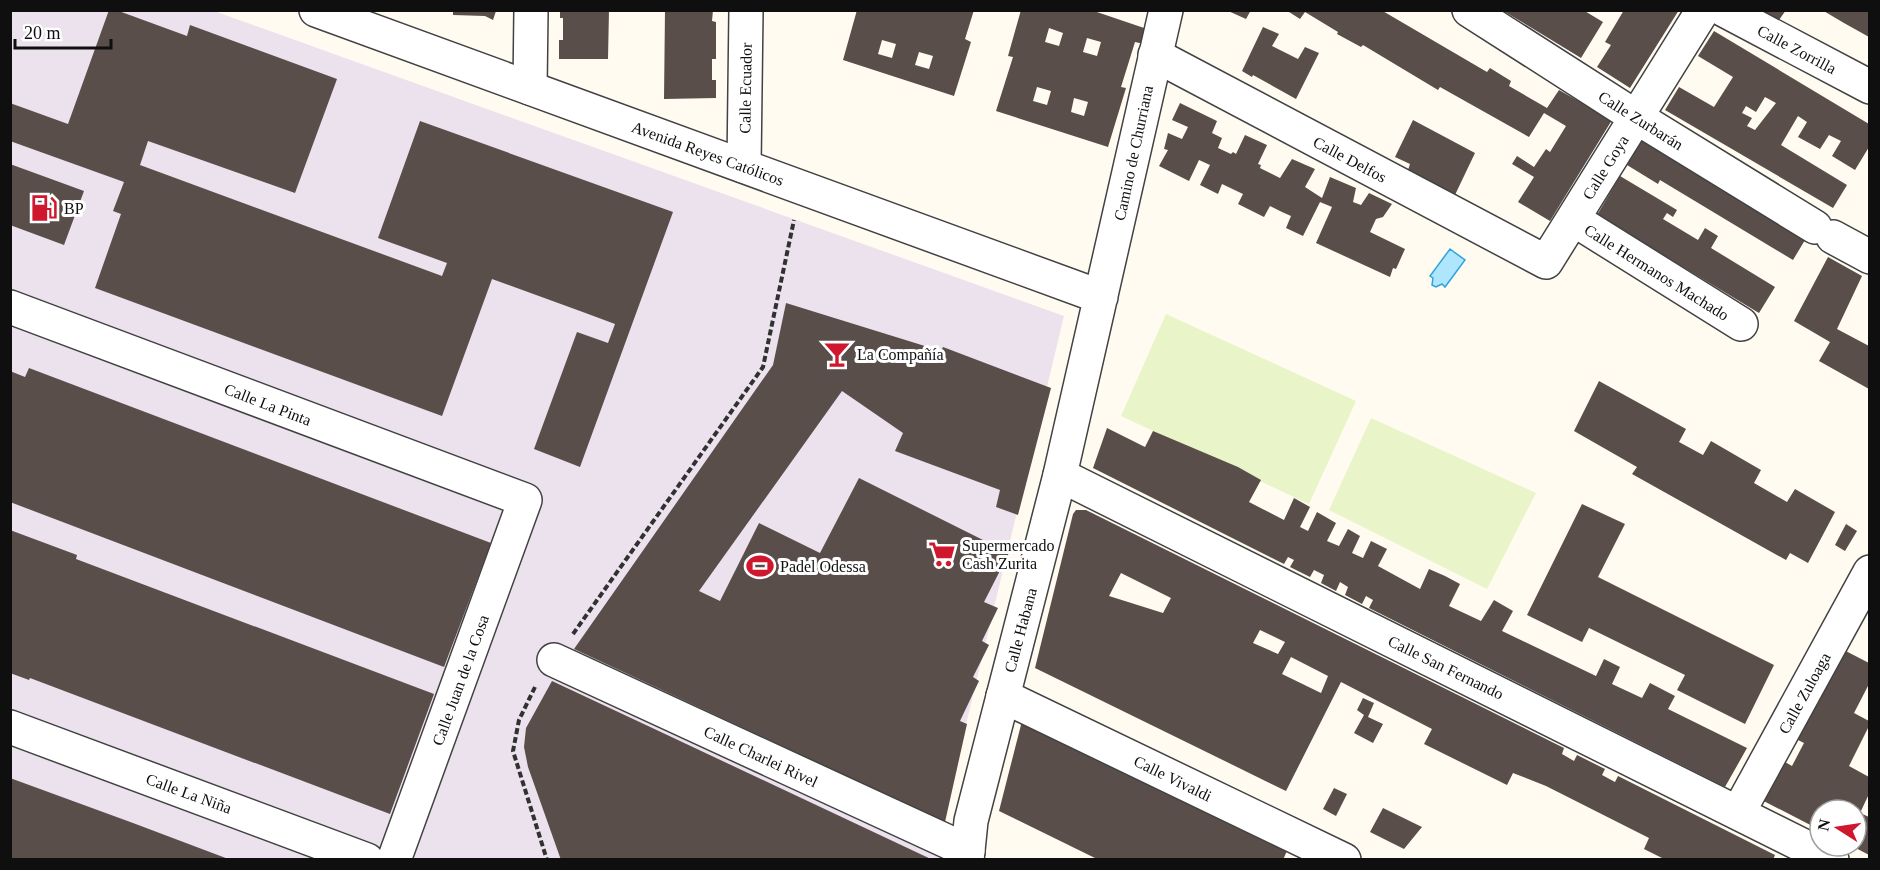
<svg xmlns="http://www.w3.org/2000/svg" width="1880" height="870" viewBox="0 0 1880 870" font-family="'Times New Roman',serif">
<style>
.industrial{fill:#ece2ee}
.pitch{fill:#e9f5c8}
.water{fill:#afe6fd;stroke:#2ea4dc;stroke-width:1.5}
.building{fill:#594e4a;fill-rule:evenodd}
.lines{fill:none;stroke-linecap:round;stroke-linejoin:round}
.minor-casing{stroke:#424242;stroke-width:36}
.tertiary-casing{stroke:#424242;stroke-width:36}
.path{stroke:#313131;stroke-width:4;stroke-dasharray:6 3;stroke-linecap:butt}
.minor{stroke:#fff;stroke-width:33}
.tertiary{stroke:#fff;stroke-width:33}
.labels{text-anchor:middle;stroke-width:6;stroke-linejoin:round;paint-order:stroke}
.street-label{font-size:16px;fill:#0f0f0f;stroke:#fff}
.poi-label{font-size:16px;fill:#0f0f0f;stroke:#fff;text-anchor:start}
</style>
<rect width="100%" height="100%" fill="#fffbf0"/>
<path class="industrial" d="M 10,11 L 214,11 L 1064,316 L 946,808 L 941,859 L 11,859 Z"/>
<path class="pitch" d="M 1166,314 L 1356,401 L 1309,504 L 1121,416 Z
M 1371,418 L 1536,493 L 1487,589 L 1329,510 Z"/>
<path class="water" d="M 1450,249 L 1465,260 L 1445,287 L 1442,284 L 1436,287 L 1432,285 L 1433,278 L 1430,276 Z"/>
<path class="building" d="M 109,10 L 116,10 L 187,36 L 190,25 L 337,79 L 295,193 L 148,141 L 140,165 L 442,276 L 447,263 L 378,238 L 420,121 L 673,212 L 580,467 L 534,449 L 577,332 L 608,343 L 615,324 L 580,311 L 492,279 L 442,416 L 95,288 L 121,214 L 113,211 L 124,182 L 10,141 L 10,103 L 68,124 Z
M 453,10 L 496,10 L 496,11 L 493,20 L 485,16 L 453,15 Z
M 560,10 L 609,10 L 608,59 L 559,59 L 559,40 L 563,40 L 563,18 L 560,18 Z
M 665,10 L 713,10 L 712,21 L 716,22 L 716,59 L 712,59 L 712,80 L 716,80 L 716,98 L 664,99 Z
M 857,10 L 974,10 L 965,39 L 971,42 L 954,96 L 843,60 ZM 882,40 L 896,44 L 892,58 L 878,54 ZM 919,52 L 933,56 L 929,69 L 915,65 Z
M 1021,10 L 1091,10 L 1147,29 L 1144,44 L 1135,42 L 1121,87 L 1126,88 L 1108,147 L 996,111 L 1013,57 L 1008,56 ZM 1049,28 L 1063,33 L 1059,46 L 1045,42 ZM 1087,38 L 1101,42 L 1097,56 L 1083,52 ZM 1037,87 L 1051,91 L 1047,105 L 1033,101 ZM 1074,98 L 1088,102 L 1084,116 L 1071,112 Z
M 1226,10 L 1251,10 L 1246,19 Z
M 1286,10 L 1381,10 L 1487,72 L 1490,68 L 1511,81 L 1509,86 L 1547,108 L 1559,90 L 1612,120 L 1550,221 L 1518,202 L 1534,177 L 1512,164 L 1517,156 L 1534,167 L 1546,149 L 1550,152 L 1566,126 L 1544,113 L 1529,137 L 1440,87 L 1438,90 L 1363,45 L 1361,47 L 1337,34 L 1338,32 L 1305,12 L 1300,19 Z
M 1502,10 L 1583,10 L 1603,22 L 1581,58 Z
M 1624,10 L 1679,10 L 1630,88 L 1597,67 L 1611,45 L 1605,42 Z
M 1757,10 L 1786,10 L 1779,20 Z
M 1822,10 L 1869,10 L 1869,37 L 1844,23 Z
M 1263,27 L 1279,34 L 1272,46 L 1298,59 L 1305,47 L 1319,53 L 1296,99 L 1253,75 L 1252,77 L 1242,71 Z
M 1714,31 L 1869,124 L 1869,147 L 1855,170 L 1832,156 L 1841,141 L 1829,135 L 1820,149 L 1798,137 L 1807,122 L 1798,116 L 1781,145 L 1847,185 L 1833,208 L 1665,110 L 1679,87 L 1714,107 L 1733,77 L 1698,56 ZM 1765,97 L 1776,103 L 1755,130 L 1747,126 L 1752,118 L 1742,113 L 1746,106 L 1756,112 Z
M 1180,103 L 1217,121 L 1212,133 L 1222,138 L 1218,148 L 1231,154 L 1233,152 L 1236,154 L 1245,135 L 1267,145 L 1258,164 L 1261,165 L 1260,168 L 1280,178 L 1292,159 L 1315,169 L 1305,187 L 1322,198 L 1330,177 L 1356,188 L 1353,202 L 1361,205 L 1369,193 L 1392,204 L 1383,217 L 1376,219 L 1370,232 L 1405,249 L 1396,269 L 1393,268 L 1390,277 L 1316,243 L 1332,207 L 1320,202 L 1303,236 L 1286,228 L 1291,216 L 1282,212 L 1270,206 L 1264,217 L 1238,204 L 1243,194 L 1222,184 L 1218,194 L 1200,185 L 1210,165 L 1199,160 L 1189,181 L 1159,166 L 1168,150 L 1164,149 L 1168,133 L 1182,139 L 1188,127 L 1172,120 Z
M 1413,120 L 1475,153 L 1454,197 L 1422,181 L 1424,178 L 1408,170 L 1410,164 L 1395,157 Z
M 1644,137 L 1808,235 L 1793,260 L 1660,180 L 1658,184 L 1627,165 Z
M 10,164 L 84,191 L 64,245 L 10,225 Z
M 1620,176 L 1677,210 L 1673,217 L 1667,213 L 1663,219 L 1698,240 L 1705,228 L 1718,236 L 1711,248 L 1775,287 L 1759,313 L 1597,215 Z
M 1828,257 L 1862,276 L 1837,329 L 1869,346 L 1869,389 L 1819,361 L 1830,342 L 1794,321 Z
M 786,303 L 941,351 L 943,347 L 1051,388 L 1018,515 L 996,507 L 1000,490 L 895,451 L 903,433 L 842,391 L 699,591 L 720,601 L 759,523 L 820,553 L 859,478 L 1009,553 L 984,602 L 998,608 L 982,641 L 989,645 L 973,677 L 979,681 L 960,721 L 967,724 L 945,822 L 574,649 L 773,365 Z
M 29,368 L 491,543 L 444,667 L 10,502 L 10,371 L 25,377 Z
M 1599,381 L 1686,429 L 1679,442 L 1703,455 L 1711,441 L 1761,470 L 1754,483 L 1787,502 L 1795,489 L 1835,512 L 1808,563 L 1790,553 L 1786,560 L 1632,474 L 1637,467 L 1574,431 Z
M 1107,428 L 1145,447 L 1153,431 L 1238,467 L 1261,480 L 1249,502 L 1284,520 L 1294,498 L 1310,507 L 1300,527 L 1308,531 L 1317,512 L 1336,523 L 1327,541 L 1339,546 L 1348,529 L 1360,536 L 1352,553 L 1363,558 L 1371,541 L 1387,549 L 1378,566 L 1420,589 L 1429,569 L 1445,576 L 1460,584 L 1449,606 L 1481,621 L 1494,600 L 1513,611 L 1502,631 L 1596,676 L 1604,659 L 1620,667 L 1612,684 L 1642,698 L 1650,683 L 1675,696 L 1668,709 L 1747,748 L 1725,787 L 1369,608 L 1373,600 L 1366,596 L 1362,604 L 1345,595 L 1348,587 L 1340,582 L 1336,591 L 1321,583 L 1324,575 L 1314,570 L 1310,577 L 1290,567 L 1294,560 L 1288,557 L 1284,564 L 1093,468 Z
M 1582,504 L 1625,524 L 1598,577 L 1774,665 L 1745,724 L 1677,690 L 1685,675 L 1589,628 L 1582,642 L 1527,615 Z
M 1076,510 L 1086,510 L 1462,697 L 1564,748 L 1562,754 L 1574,761 L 1577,755 L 1605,769 L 1602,775 L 1615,782 L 1618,776 L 1775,855 L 1773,860 L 1666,860 L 1644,849 L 1649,838 L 1546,786 L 1513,773 L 1507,785 L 1424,744 L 1432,729 L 1341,682 L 1286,791 L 1035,668 L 1073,514 ZM 1121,573 L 1171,598 L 1163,613 L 1109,596 ZM 1260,630 L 1285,642 L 1278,654 L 1253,643 ZM 1291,657 L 1328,676 L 1321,693 L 1282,674 Z
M 1846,524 L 1857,531 L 1845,551 L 1835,545 Z
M 10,530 L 77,555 L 76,559 L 434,694 L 390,814 L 30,678 L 29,680 L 10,673 Z
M 1838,647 L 1869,663 L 1869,684 L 1854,713 L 1869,721 L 1869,726 L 1849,766 L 1869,777 L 1869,794 L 1860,813 L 1869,817 L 1869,855 L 1852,846 L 1856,846 L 1856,810 L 1820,810 L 1820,830 L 1756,797 L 1778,758 L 1792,766 L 1804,743 L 1790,736 Z
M 552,681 L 663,733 L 933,860 L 561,860 L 528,767 L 524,747 L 526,728 Z
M 1363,698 L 1374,703 L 1368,717 L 1383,724 L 1373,743 L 1354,733 L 1364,715 L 1357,710 Z
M 1023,717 L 1289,846 L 1283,860 L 1099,860 L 999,811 Z
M 10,778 L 133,823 L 231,860 L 10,860 Z
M 1334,788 L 1347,794 L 1336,816 L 1323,809 Z
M 1383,808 L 1422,827 L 1404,849 L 1370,832 Z"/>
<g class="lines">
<defs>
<path id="minor" d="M 1469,10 L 1636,117 L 1815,227
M 1724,10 L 1870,87
M 1155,55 L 1546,262 L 1703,10
M 530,88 L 531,10
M 744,166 L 746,10
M 1573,219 L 1741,324
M 1833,237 L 1870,257
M 10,307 L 525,500 L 394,860
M 1060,475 L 1832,860
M 554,660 L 968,851
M 1003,696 L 1344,860
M 10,727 L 367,860
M 1738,813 L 1870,572"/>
<path id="tertiary" d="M 316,10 L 1101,297
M 967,860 L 971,821 L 1060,475 L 1166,10"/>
</defs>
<use href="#minor" class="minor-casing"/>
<use href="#tertiary" class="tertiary-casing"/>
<path class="path" d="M 573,634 L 763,367 L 794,220
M 535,687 L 519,720 L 513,751 L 547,860"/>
<use href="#minor" class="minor"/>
<use href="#tertiary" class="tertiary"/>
</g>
<defs>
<symbol id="fuel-bare" viewBox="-9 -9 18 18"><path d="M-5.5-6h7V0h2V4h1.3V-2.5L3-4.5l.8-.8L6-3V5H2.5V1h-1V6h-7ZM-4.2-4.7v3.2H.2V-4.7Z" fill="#cf172e" stroke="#fff" stroke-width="2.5" paint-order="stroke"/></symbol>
<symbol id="bar-bare" viewBox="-9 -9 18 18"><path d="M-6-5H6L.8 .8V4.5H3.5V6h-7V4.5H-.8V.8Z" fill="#cf172e" stroke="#fff" stroke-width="2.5" paint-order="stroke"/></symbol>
<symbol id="supermarket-bare" viewBox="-9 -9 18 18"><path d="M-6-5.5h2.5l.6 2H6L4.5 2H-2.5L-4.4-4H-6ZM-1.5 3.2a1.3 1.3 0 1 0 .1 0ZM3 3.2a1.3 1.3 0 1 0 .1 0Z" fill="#cf172e" stroke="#fff" stroke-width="2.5" paint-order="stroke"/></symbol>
<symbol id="stadium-bare" viewBox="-9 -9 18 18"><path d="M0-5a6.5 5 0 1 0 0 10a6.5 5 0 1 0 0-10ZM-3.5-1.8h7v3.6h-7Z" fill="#cf172e" stroke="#fff" stroke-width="2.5" paint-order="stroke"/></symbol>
</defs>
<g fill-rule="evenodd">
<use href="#fuel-bare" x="25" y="189" width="38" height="38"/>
<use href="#bar-bare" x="818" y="335" width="38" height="38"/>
<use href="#supermarket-bare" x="923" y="535" width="38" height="38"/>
<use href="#stadium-bare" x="741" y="547" width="38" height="38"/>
</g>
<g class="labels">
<g class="street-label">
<text transform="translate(1797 49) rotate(28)" y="6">Calle Zorrilla</text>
<text transform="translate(745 88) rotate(-89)" y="6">Calle Ecuador</text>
<text transform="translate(1641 120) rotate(32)" y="6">Calle Zurbarán</text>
<text transform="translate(708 153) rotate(20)" y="6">Avenida Reyes Católicos</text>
<text transform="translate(1133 153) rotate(-78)" y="6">Camino de Churriana</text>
<text transform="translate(1350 159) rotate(28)" y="6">Calle Delfos</text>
<text transform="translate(1605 167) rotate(-58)" y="6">Calle Goya</text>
<text transform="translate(1657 272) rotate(32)" y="6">Calle Hermanos Machado</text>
<text transform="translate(268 404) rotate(21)" y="6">Calle La Pinta</text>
<text transform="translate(1020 630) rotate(-75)" y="6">Calle Habana</text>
<text transform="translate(1446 667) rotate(26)" y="6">Calle San Fernando</text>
<text transform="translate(460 680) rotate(-70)" y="6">Calle Juan de la Cosa</text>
<text transform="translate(1804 693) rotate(-61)" y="6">Calle Zuloaga</text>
<text transform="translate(761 756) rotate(25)" y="6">Calle Charlei Rivel</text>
<text transform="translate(1173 778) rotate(26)" y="6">Calle Vivaldi</text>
<text transform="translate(189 793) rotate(20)" y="6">Calle La Niña</text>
</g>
<g class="poi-label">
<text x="64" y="214">BP</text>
<text x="857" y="360">La Compañía</text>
<text x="962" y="551">Supermercado<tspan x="962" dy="18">Cash Zurita</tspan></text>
<text x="780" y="572">Padel Odessa</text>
</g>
</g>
<rect width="1880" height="870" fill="none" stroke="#0f0f0f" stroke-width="24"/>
<g transform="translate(1838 828) rotate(282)"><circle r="28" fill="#ffffff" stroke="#9f9f9f" stroke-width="1.5"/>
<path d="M0-4.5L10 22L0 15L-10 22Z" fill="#cf172e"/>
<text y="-9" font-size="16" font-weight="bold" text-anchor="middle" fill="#0f0f0f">N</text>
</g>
<path d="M15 39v9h96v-9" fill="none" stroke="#0f0f0f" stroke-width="3"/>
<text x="24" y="39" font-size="18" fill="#0f0f0f" stroke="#ffffff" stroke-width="4.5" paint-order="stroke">20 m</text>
</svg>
